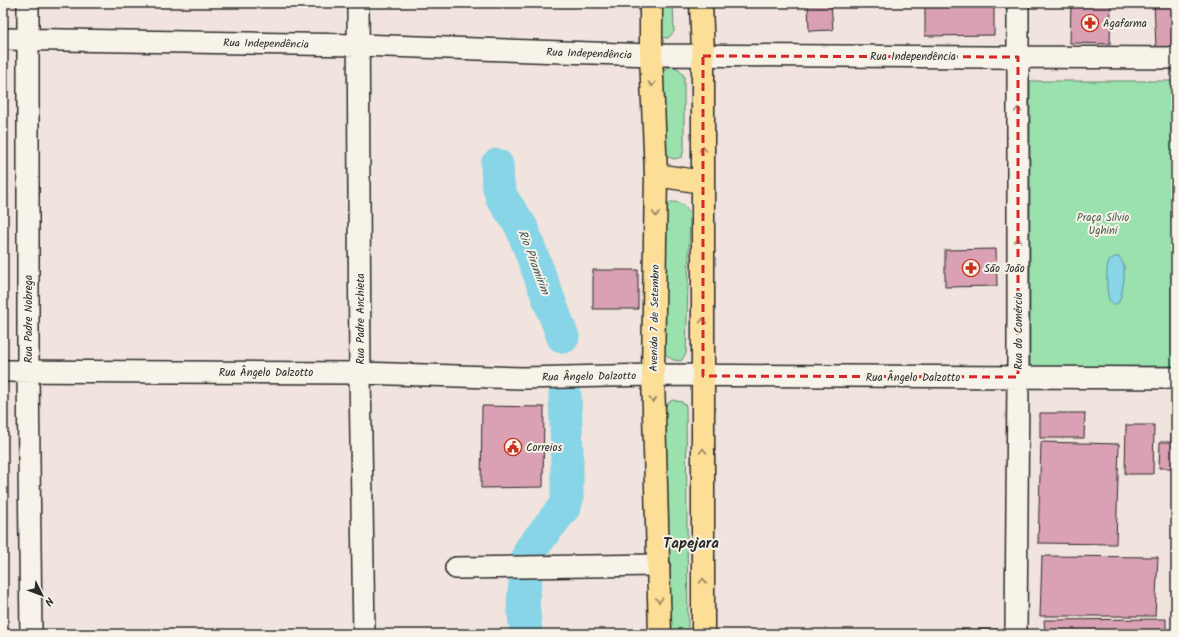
<svg xmlns="http://www.w3.org/2000/svg" width="1179" height="637" viewBox="0 0 1179 637" font-family="Kalam,sans-serif">
<style>
.green{fill:#9ae1ae;stroke:#62866c}
.water{fill:#87d5e6;stroke:#62919b}
.lines{fill:none;stroke-linecap:round;stroke-linejoin:round}
.river{stroke:#87d5e6;stroke-width:33}
.building{fill:#d9a1b3;stroke:#2b2b2b}
.minor-casing{stroke:#2b2b2b;stroke-width:24}
.major-casing{stroke:#2b2b2b;stroke-width:25}
.minor{stroke:#f7f3e8;stroke-width:21}
.major{stroke:#fdde96;stroke-width:22}
.oneway{stroke:#948460}
.oneway2{stroke:#918f8a}
.marked{fill:none;stroke:#d62828;stroke-width:3;stroke-dasharray:8 5;stroke-linejoin:round}
.labels{text-anchor:middle;stroke-width:4;stroke-linejoin:round;paint-order:stroke}
.poi-label{font-size:11px;fill:#2b2b2b;stroke:#f7f3e8;text-anchor:start}
.street-label{font-size:11px;fill:#2b2b2b;stroke:#f7f3e8}
.park-label{font-size:11px;fill:#47584c;stroke:#f7f3e8}
.water-label{font-size:12px;font-style:italic;fill:#42565a;stroke:#f7f3e8}
.district-label{font-size:15px;font-weight:bold;fill:#2b2b2b;stroke:#f7f3e8}
</style>
<rect width="100%" height="100%" fill="#f1e3dd"/>
<filter id="ink" filterUnits="userSpaceOnUse"><feTurbulence type="fractalNoise" baseFrequency=".025" numOctaves="2"/><feDisplacementMap in="SourceGraphic" scale="8" xChannelSelector="R" yChannelSelector="G"/><feConvolveMatrix kernelMatrix="1 2 1 2 8 2 1 2 1" color-interpolation-filters="sRGB"/></filter>
<g filter="url(#ink)">
<path class="green" d="M 655,3 L 673,3 L 674,32 L 668,38 L 659,37 Z
M 672,66 L 679,69 L 684,76 L 684,148 L 682,157 L 674,159 L 666,156 L 663,149 L 661,78 L 664,69 Z
M 1030,81 L 1176,81 L 1176,366 L 1030,367 Z
M 670,202 C 681,202 686,205 690,215 L 686,354 L 681,361 L 673,360 L 665,354 L 664,347 L 665,209 Z
M 672,400 L 682,402 L 686,406 L 688,634 L 665,634 L 664,410 L 667,404 Z"/>
<path class="water" d="M 1115,257 L 1119,257 C 1121,260 1123,262 1124,266 C 1125,275 1123,297 1117,304 C 1114,304 1113,305 1111,303 C 1106,299 1106,270 1108,264 C 1109,261 1112,258 1115,257 Z"/>
<g class="lines">
<path class="river" d="M 497,165 L 498,184 L 502,198 L 521,226 L 563,337
M 526,634 L 523,602 L 528,556 L 530,550 L 565,506 L 567,499 L 567,454 L 565,395"/>
</g>
<path class="building" d="M 831,3 L 833,30 L 809,31 L 808,4 Z
M 925,3 L 994,3 L 994,35 L 925,36 Z
M 1071,3 L 1111,3 L 1110,44 L 1070,43 Z
M 1154,3 L 1176,3 L 1176,46 L 1156,47 Z
M 996,249 L 997,286 L 945,287 L 945,250 Z
M 593,270 L 638,270 L 638,309 L 593,309 Z
M 482,406 L 544,407 L 543,487 L 481,488 Z
M 1040,413 L 1085,413 L 1084,438 L 1040,438 Z
M 1172,421 L 1176,421 L 1176,468 L 1159,468 L 1160,442 L 1171,442 Z
M 1126,425 L 1154,425 L 1153,474 L 1125,474 Z
M 1041,442 L 1119,444 L 1116,544 L 1038,543 Z
M 1042,556 L 1158,557 L 1155,616 L 1040,616 Z
M 1166,619 L 1166,634 L 1045,634 L 1044,620 Z
M 1005,629 L 1005,634 L 877,634 L 877,631 Z"/>
<g class="lines">
<defs>
<path id="minor" d="M 28,3 L 28,371 L 31,634
M 358,3 L 360,373 L 364,634
M 3,39 L 358,45 L 651,55 L 1176,58
M 3,371 L 360,373 L 523,378 L 653,375 L 1176,378
M 456,568 L 659,565
M 1016,634 L 1018,377 L 1018,3"/>
<path id="major" d="M 651,3 L 651,55 L 656,175 L 653,375 L 660,634
M 701,3 L 703,54 L 703,634
M 656,175 L 703,182"/>
</defs>
<use href="#minor" class="minor-casing"/>
<use href="#major" class="major-casing"/>
<use href="#minor" class="minor"/>
<use href="#major" class="major"/>
</g>
<defs><path id="oneway-chevron" d="M-2-3.5L2.5 0L-2 3.5" fill="none" stroke-width="1.6" stroke-linecap="round" stroke-linejoin="round"/></defs>
<g class="oneway">
<use href="#oneway-chevron" transform="translate(652 84) rotate(88)"/>
<use href="#oneway-chevron" transform="translate(703 149) rotate(-90)"/>
<use href="#oneway-chevron" transform="translate(656 214) rotate(91)"/>
<use href="#oneway-chevron" transform="translate(703 321) rotate(-90)"/>
<use href="#oneway-chevron" transform="translate(653 400) rotate(88)"/>
<use href="#oneway-chevron" transform="translate(703 451) rotate(-90)"/>
<use href="#oneway-chevron" transform="translate(703 581) rotate(-90)"/>
<use href="#oneway-chevron" transform="translate(659 600) rotate(89)"/>
</g>
<g class="oneway2">
<use href="#oneway-chevron" transform="translate(1018 110) rotate(-90)"/>
<use href="#oneway-chevron" transform="translate(1018 240) rotate(-90)"/>
</g>
</g>
<path class="marked" d="M 703,56 L 1018,57 L 1018,377 L 703,376 Z"/>
<defs>
<symbol id="pharmacy-ring" viewBox="-11 -11 22 22"><circle r="9.5" fill="#f7f3e8" stroke="#c8321e" stroke-width="1.5"/><path d="M-2-6h4v4h4v4h-4v4h-4v-4h-4v-4h4Z" fill="#c8321e"/></symbol>
<symbol id="civic-ring" viewBox="-11 -11 22 22"><circle r="9.5" fill="#f7f3e8" stroke="#c8321e" stroke-width="1.5"/><path d="M-.6-6.5H3V-4.5H.6V-3L4-1V1h2V6H-6V1h2V-1L-.6-3ZM-1.2 2.5V6h2.4V2.5Z" fill="#c8321e"/></symbol>
</defs>
<g fill-rule="evenodd">
<use href="#pharmacy-ring" x="1080" y="13" width="20" height="20"/>
<use href="#pharmacy-ring" x="961" y="258" width="20" height="20"/>
<use href="#civic-ring" x="503" y="437" width="20" height="20"/>
</g>
<g class="labels">
<g class="poi-label">
<text x="1103" y="27">Agafarma</text>
<text x="984" y="272">São João</text>
<text x="526" y="451">Correios</text>
</g>
<g class="street-label">
<text transform="translate(266 43) rotate(1)" y="4">Rua Independência</text>
<text transform="translate(589 53) rotate(2)" y="4">Rua Independência</text>
<text x="913" y="60">Rua Independência</text>
<text transform="translate(654 318) rotate(-89)" y="4">Avenida 7 de Setembro</text>
<text transform="translate(28 319) rotate(-90)" y="4">Rua Padre Nobrega</text>
<text transform="translate(360 319) rotate(-90)" y="4">Rua Padre Anchieta</text>
<text transform="translate(1018 331) rotate(-90)" y="4">Rua do Comércio</text>
<text x="266" y="376">Rua Ângelo Dalzotto</text>
<text transform="translate(589 376) rotate(-1)" y="4">Rua Ângelo Dalzotto</text>
<text x="913" y="381">Rua Ângelo Dalzotto</text>
</g>
<g class="park-label">
<text x="1103" y="221">Praça Silvio<tspan x="1103" dy="13">Ughini</tspan></text>
</g>
<g class="water-label">
<text transform="translate(534 262) rotate(69)" y="4">Rio Piramirim</text>
</g>
<g class="district-label">
<text x="691" y="548">Tapejara</text>
</g>
</g>
<rect width="1179" height="637" fill="none" stroke="#f7f3e8" stroke-width="16"/>
<rect x="8" y="8" width="1163" height="621" fill="none" stroke="#2b2b2b" stroke-width="1.5" filter="url(#ink)"/>
<g transform="translate(42 595) rotate(132)" stroke="#f7f3e8" stroke-width="3" paint-order="stroke">
<path d="M0-3L7 15L0 10L-7 15Z" fill="#2b2b2b"/>
<text y="-6" font-size="11" font-weight="bold" text-anchor="middle" fill="#2b2b2b">N</text>
</g>
</svg>
